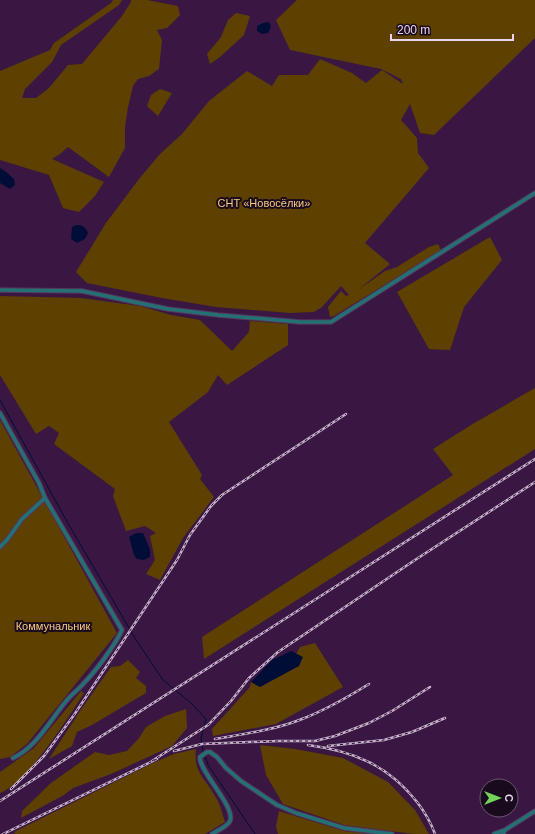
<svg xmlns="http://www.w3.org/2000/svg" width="535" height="834" viewBox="0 0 535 834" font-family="Helvetica,sans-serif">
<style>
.green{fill:#5e4000}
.water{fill:#000d37}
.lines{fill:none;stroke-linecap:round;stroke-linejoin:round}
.stream{stroke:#000d37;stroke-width:1}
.minor-casing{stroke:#56355e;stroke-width:5.5}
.minor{stroke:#247174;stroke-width:3.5}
.rail-casing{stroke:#c7afcd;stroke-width:2.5}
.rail{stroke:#190a1d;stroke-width:1;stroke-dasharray:3;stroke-linecap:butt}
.labels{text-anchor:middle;stroke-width:4;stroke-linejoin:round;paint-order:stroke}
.park-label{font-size:11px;fill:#f7cb82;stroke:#190a1d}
</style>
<rect width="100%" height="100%" fill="#3a1742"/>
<path class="green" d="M 113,0 L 122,0 L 119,5 L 61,45 L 52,62 L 25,89 L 22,98 L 36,98 L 49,88 L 68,65 L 82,64 L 122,16 L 131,2 L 131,0 L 147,0 L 178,6 L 180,15 L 167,28 L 157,30 L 162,40 L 159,69 L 149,76 L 138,79 L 133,86 L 128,107 L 125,127 L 125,148 L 109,177 L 68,147 L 60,154 L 52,159 L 104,182 L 95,196 L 79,212 L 63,208 L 49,175 L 0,160 L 0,71 L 50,50 L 54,43 L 111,3 Z
M 297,0 L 535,0 L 535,38 L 434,135 L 420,133 L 410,104 L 401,120 L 417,138 L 418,153 L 429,168 L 365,243 L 390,264 L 358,290 L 385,271 L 397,267 L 429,247 L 438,244 L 441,250 L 334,316 L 330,317 L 328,307 L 341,291 L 346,296 L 349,295 L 341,286 L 322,307 L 314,312 L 290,313 L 216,307 L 162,298 L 87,283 L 76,272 L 106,223 L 139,179 L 160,154 L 182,134 L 209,101 L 247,71 L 272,86 L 279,75 L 308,75 L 320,59 L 352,73 L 366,83 L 382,70 L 403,84 L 401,79 L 381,69 L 290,50 L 276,20 Z
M 236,13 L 250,16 L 244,35 L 220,57 L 210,64 L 207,54 L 221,37 L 228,20 Z
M 160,89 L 172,93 L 158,116 L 147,106 L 151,95 Z
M 490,237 L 502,260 L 464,307 L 450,350 L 429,349 L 397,292 Z
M 0,296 L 81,298 L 140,306 L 171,315 L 200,320 L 232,351 L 249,332 L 250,321 L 288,324 L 288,345 L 227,385 L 218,375 L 208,392 L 169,422 L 202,475 L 200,479 L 214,497 L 183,538 L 160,580 L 146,574 L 155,560 L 150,536 L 156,533 L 145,526 L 126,531 L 113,496 L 115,489 L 54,444 L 59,433 L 49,426 L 36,434 L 0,375 Z
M 535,388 L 535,449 L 204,659 L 202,637 L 453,475 L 433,449 L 471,425 Z
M 0,420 L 117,633 L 27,744 L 10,757 L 0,759 Z
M 315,643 L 343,687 L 276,724 L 213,736 L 212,729 L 250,687 L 251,682 L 260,687 L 302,657 L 296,654 L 300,647 Z
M 128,660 L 140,672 L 136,678 L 146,686 L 146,693 L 92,725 L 77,732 L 72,746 L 49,759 L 80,711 L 111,667 L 120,666 Z
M 81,691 L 84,693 C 68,718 27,783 0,793 L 0,772 L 34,748 Z
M 186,709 L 187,728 L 172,746 L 111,774 L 73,788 L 64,795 L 21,818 L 22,811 L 51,783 L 95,752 L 109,755 L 127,751 L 139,738 L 146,727 L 165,716 Z
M 260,745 L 295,749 L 343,758 L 388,782 L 415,810 L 429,834 L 414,834 L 344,825 L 283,804 L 266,775 Z
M 196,749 C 193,772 205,778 215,796 C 220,803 222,813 225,822 L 205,834 L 15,834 L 14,832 L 153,763 L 174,754 Z
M 279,811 L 344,831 L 369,834 L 278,834 L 276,826 Z"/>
<path class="water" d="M 269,22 L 271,27 L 268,33 L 262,34 L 257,31 L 257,26 L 263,23 Z
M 0,168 L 5,171 L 14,179 L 15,185 L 10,189 L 0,183 Z
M 76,225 L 81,225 L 86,229 L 88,233 L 85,239 L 77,243 L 71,239 L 72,227 Z
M 136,533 L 143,533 L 150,549 L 150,557 L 144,560 L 137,559 L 134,555 L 129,537 Z
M 291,651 L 303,657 L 299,666 L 260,687 L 251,682 L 272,660 Z"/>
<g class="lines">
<path class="stream" d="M 0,400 L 65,518 L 136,640 L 163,680 L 192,704 L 206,719 L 201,738 L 203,751
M 205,756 L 208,765 L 255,834"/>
<defs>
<path id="minor" d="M 0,290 L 82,291 L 168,309 L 218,315 L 300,322 L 331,322 L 535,193
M 0,413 L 39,483 L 45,498 L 122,630 C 115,645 96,671 84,683 C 79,689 72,694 67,700 C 50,720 37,747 13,758
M 0,547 L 7,540 L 22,519 L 45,498
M 212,834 C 218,830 227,827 230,821 C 236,807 198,770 200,757 L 207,752 L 210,752 L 217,757 L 226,768 L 241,781 L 277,805 L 296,813 L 344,828 L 392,834
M 494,834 L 505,830
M 503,834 L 505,830 L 535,811"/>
</defs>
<use href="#minor" class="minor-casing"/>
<use href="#minor" class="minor"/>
<defs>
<path id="rail" d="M 215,739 C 243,734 275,730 302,719 C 326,710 348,697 369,684
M 308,745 C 353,751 388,765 417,802 C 424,811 431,823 435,834
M 328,746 L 384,740 L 412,732 L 445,718
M 174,751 L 202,744 L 278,741 L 315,741 L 335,736 L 369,723 L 392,711 L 430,687
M 152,761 L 208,725 L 231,701 L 249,678 L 278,652 L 415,560 L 535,482
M 11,789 L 44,756 L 74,715 L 177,560 L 190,535 L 211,506 L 222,495 L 346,414
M 0,801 L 535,459
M 3,834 L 157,759"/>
</defs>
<use href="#rail" class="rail-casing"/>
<use href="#rail" class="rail"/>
</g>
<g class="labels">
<g class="park-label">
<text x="264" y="207">СНТ «Новосёлки»</text>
<text x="53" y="630">Коммунальник</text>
</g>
</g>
<g transform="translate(499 798) rotate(90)"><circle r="19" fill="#190a1d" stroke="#6d5b71"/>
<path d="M0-3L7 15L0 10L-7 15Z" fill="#75d25b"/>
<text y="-6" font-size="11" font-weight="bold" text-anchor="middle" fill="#ead5f0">С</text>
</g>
<path d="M391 34v6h122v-6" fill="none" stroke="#ead5f0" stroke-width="2"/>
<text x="397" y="34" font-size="12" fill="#ead5f0" stroke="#190a1d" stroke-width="3" paint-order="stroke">200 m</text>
</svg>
